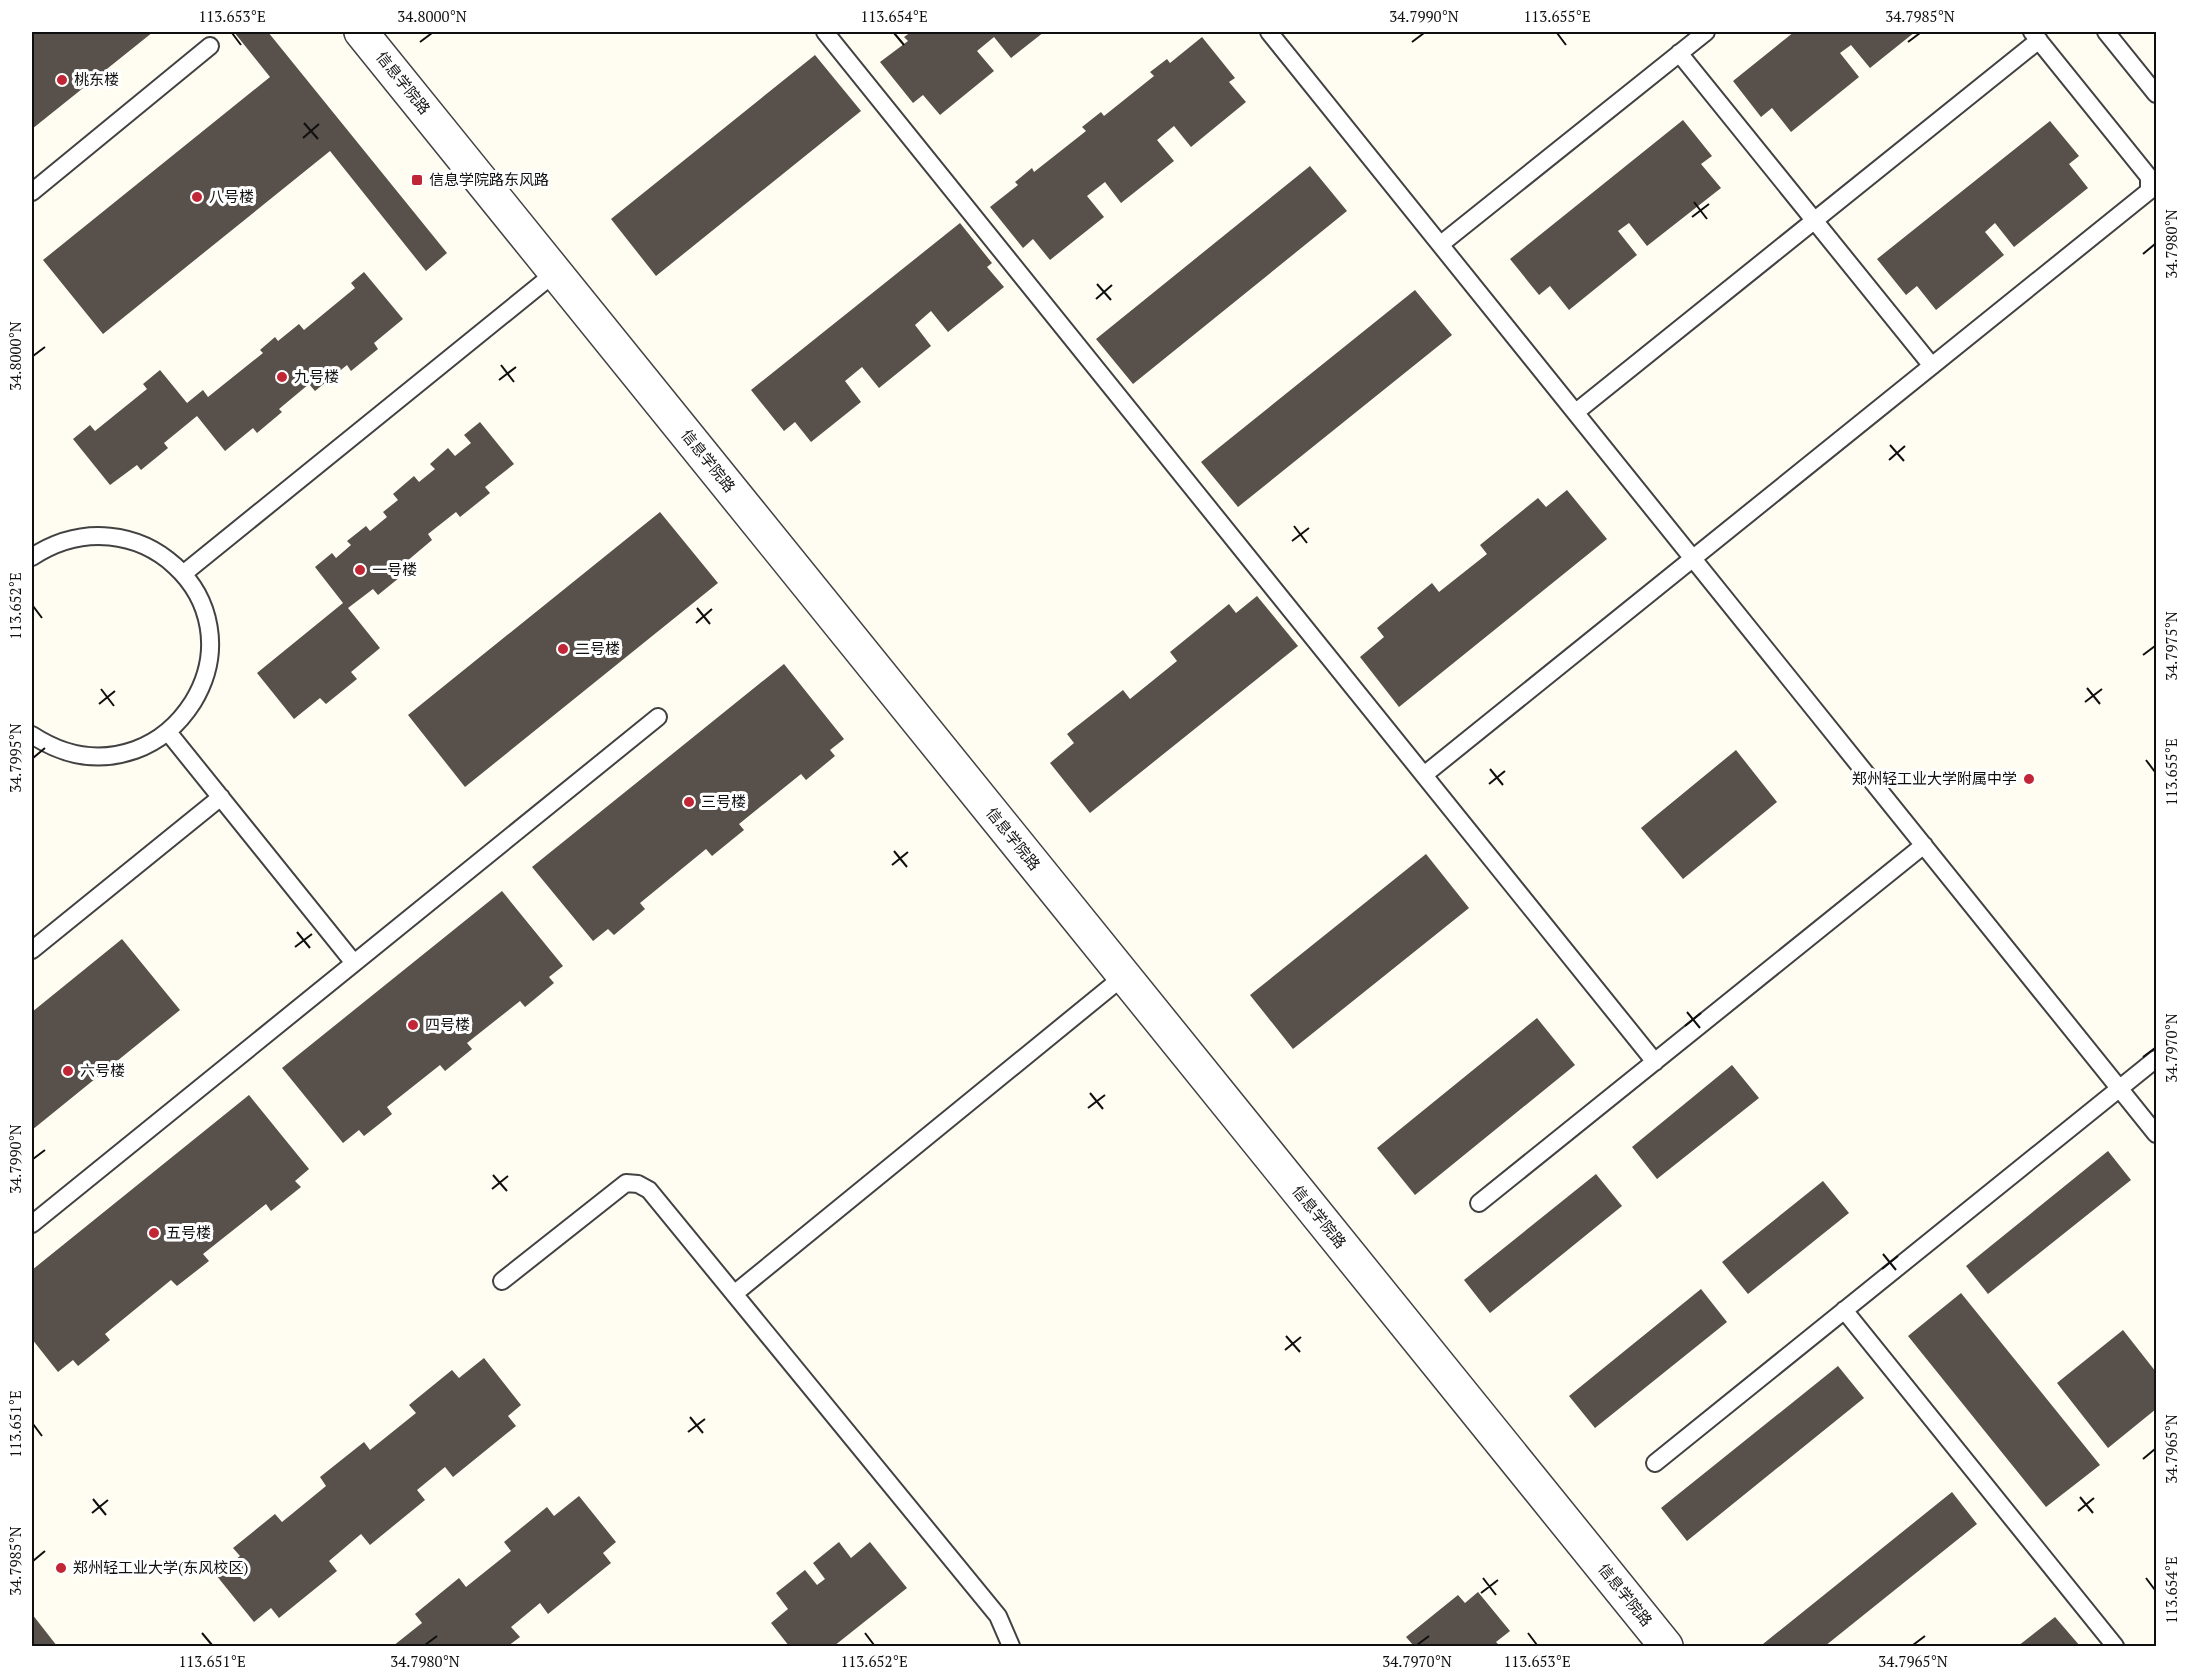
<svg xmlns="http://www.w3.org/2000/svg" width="2188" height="1678" viewBox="0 0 2188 1678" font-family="'PT Serif','Noto Sans SC',serif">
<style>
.building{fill:#58504b}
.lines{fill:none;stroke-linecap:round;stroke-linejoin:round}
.service-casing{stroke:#424242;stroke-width:20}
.minor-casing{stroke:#424242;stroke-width:36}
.service{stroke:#fff;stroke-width:16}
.minor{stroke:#fff;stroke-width:33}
.ticks{fill:none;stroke:#0f0f0f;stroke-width:2}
.poi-dot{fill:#c02635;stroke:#fff;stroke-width:2}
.labels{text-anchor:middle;stroke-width:6;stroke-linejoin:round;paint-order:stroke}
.poi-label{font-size:15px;fill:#0f0f0f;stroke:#fff;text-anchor:start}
.street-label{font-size:15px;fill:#0f0f0f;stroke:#fff}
.neatline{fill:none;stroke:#0f0f0f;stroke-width:2}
.ticks-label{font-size:15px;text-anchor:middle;fill:#0f0f0f}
</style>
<rect width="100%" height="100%" fill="#fffcf1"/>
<path class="building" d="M 32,32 L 153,32 L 32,129 Z
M 234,32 L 268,32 L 447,253 L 426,271 L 330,151 L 103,334 L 43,260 L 270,77 Z
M 911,32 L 1044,32 L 1011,58 L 994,37 L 977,51 L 994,71 L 940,115 L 923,95 L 913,103 L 880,62 L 908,41 L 904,37 Z
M 1794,32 L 1915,32 L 1870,68 L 1851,45 L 1840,53 L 1859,77 L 1791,132 L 1772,108 L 1761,117 L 1733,81 Z
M 1202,37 L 1235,78 L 1229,82 L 1246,102 L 1191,147 L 1174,126 L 1157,140 L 1174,161 L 1121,203 L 1105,182 L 1087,196 L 1104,217 L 1050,260 L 1033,239 L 1023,248 L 990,207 L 1018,185 L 1015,182 L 1032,168 L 1034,172 L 1086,131 L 1082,127 L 1101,112 L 1104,116 L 1154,76 L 1150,72 L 1167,59 L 1170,63 Z
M 815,55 L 861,111 L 656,276 L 611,219 Z
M 1683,120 L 1712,156 L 1701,164 L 1721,188 L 1647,246 L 1629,223 L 1618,231 L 1637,255 L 1569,310 L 1550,286 L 1539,295 L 1510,259 Z
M 2050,121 L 2079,156 L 2069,164 L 2088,188 L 2014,247 L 1995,223 L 1985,232 L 2004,255 L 1936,310 L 1917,286 L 1906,295 L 1877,259 Z
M 1310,166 L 1347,211 L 1133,384 L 1096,339 Z
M 960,223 L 992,263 L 987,267 L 1004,287 L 948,332 L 931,311 L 915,325 L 931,346 L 879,388 L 862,367 L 845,381 L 861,402 L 811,442 L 795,422 L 784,431 L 751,390 Z
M 364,272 L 403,319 L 374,343 L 378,349 L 351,371 L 347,365 L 315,391 L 309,384 L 279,409 L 282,412 L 257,433 L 253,428 L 225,451 L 197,416 L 164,443 L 168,448 L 141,470 L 137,465 L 110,485 L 73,439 L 90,425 L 95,431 L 147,389 L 143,384 L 160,370 L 187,403 L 203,390 L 208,397 L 263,353 L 260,350 L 275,337 L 278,341 L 299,324 L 304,330 L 355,288 L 351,283 Z
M 1415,290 L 1452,335 L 1238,507 L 1201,462 Z
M 480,422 L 514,464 L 485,487 L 490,493 L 460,517 L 456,512 L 428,534 L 432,540 L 400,567 L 405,573 L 378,595 L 373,589 L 348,608 L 380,648 L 351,672 L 357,679 L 326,704 L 320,698 L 294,719 L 257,673 L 343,603 L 315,567 L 332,553 L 336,558 L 351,545 L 347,541 L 366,526 L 370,531 L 387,517 L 383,512 L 398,500 L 393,494 L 414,476 L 419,482 L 435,469 L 430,464 L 448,448 L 455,456 L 471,443 L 464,435 Z
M 1567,490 L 1607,539 L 1399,707 L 1360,657 L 1384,637 L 1377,628 L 1432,583 L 1439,592 L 1487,554 L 1480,545 L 1538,498 L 1546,507 Z
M 660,512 L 718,583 L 465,787 L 408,715 Z
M 1257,596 L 1298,646 L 1090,813 L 1050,763 L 1074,743 L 1067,734 L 1123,690 L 1130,699 L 1177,661 L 1170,652 L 1229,604 L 1236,613 Z
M 784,664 L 844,739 L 830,750 L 835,756 L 806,780 L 801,774 L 739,824 L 744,830 L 712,856 L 706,849 L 640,903 L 645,909 L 614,935 L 608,929 L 593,941 L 532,867 Z
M 1736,750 L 1777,802 L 1683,879 L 1641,828 Z
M 1426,854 L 1469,908 L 1293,1049 L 1250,995 Z
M 502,891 L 563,966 L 549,977 L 554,983 L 525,1007 L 520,1001 L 467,1043 L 472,1049 L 445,1071 L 440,1065 L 387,1107 L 392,1114 L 364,1136 L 359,1130 L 343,1143 L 282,1068 Z
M 122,939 L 180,1010 L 32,1130 L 32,1012 Z
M 1537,1018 L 1575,1065 L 1415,1195 L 1377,1148 Z
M 1732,1065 L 1759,1098 L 1657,1179 L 1632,1147 Z
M 249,1095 L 309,1169 L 295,1181 L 301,1187 L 271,1211 L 266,1204 L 203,1254 L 209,1261 L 177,1286 L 171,1280 L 105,1334 L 110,1340 L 78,1366 L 73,1360 L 58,1372 L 32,1339 L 32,1270 Z
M 2108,1151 L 2131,1180 L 1988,1294 L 1966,1266 Z
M 1596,1174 L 1622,1206 L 1490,1313 L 1464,1280 Z
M 1823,1181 L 1849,1213 L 1748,1294 L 1722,1262 Z
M 1701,1289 L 1727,1322 L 1595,1428 L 1569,1396 Z
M 1961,1293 L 2100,1465 L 2046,1507 L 1908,1336 Z
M 2123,1330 L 2156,1372 L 2156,1409 L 2108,1448 L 2057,1383 Z
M 484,1358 L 521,1405 L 508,1416 L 516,1426 L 453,1477 L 445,1467 L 417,1490 L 425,1500 L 370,1545 L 361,1534 L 329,1561 L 337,1571 L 279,1618 L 271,1608 L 254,1622 L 216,1575 L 240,1556 L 233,1548 L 275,1514 L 282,1522 L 326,1486 L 320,1477 L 364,1442 L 370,1450 L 416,1413 L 409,1405 L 452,1370 L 459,1378 Z
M 1838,1366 L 1864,1398 L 1687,1541 L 1661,1508 Z
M 1952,1492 L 1977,1524 L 1825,1646 L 1765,1646 L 1763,1644 Z
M 579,1496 L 616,1542 L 603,1553 L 611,1563 L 548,1614 L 540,1603 L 511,1627 L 520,1637 L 508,1646 L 393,1646 L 422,1623 L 415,1614 L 459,1578 L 466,1587 L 511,1551 L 504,1542 L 547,1507 L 554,1516 Z
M 839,1542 L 851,1558 L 870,1542 L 907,1588 L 834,1646 L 789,1646 L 771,1623 L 788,1609 L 776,1593 L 805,1570 L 817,1585 L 825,1579 L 813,1563 Z
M 1478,1592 L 1510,1631 L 1496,1642 L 1500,1646 L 1411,1646 L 1413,1645 L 1406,1637 L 1458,1595 L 1465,1603 Z
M 32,1614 L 57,1646 L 32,1646 Z
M 2055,1617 L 2080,1646 L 2018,1646 Z"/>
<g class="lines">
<defs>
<path id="service" d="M 825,32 L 1655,1062
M 1269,32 L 2156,1134
M 2106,32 L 2156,94
M 1679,53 L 1932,366
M 32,192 L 210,46
M 1441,244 L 1706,32
M 1576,412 L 2039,40
M 32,557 C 136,489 255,600 193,702 C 179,724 160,741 135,750 C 98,763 64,756 32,735
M 183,574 L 556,272
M 168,732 L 354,963
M 1424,775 L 2149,191 L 2149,177 L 2032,32
M 32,950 L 221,797
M 1479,1203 L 1924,845
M 32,1224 L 658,717
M 502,1281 L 626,1183 L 638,1184 L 649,1190 L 998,1616 L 1011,1646
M 734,1294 L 1124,976
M 1844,1310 L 2115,1646
M 1655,1463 L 2156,1059"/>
<path id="minor" d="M 361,32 L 1666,1646"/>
</defs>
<use href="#service" class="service-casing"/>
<use href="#minor" class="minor-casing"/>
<use href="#service" class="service"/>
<use href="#minor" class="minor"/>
</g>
<path class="ticks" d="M 232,33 L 241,45M 894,33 L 904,45M 1557,33 L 1566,45M 420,42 L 432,33M 1412,42 L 1424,33M 1908,42 L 1920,33M 304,123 L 318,139M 303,138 L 319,124M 1694,202 L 1707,219M 1692,217 L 1709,204M 2143,254 L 2155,244M 1097,284 L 1111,300M 1096,299 L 1112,285M 33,356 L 45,347M 501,365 L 514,382M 499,380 L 516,367M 1890,445 L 1904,461M 1889,460 L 1905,446M 1294,526 L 1307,543M 1292,541 L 1309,528M 33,606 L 42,618M 697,608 L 710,624M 696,623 L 712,609M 2143,655 L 2155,646M 2087,688 L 2100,704M 101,689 L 114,706M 2085,702 L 2102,689M 99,704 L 115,691M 33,758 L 45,748M 2146,760 L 2155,772M 1490,769 L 1503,785M 1489,784 L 1505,771M 894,851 L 907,867M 892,865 L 908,852M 297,932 L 310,948M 295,947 L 312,934M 1687,1012 L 1700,1028M 1685,1026 L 1701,1013M 2143,1057 L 2155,1048M 1090,1093 L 1103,1109M 1088,1108 L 1105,1095M 33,1159 L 45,1150M 493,1175 L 507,1191M 492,1189 L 508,1176M 1883,1254 L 1896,1270M 1882,1269 L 1898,1256M 1286,1336 L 1300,1352M 1285,1350 L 1301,1337M 690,1417 L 703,1433M 33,1424 L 42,1436M 688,1432 L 705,1419M 2143,1459 L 2155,1449M 2080,1497 L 2093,1513M 93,1499 L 106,1515M 2078,1511 L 2094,1498M 92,1513 L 108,1500M 33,1561 L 45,1551M 1483,1578 L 1496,1595M 2146,1578 L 2155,1590M 1481,1593 L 1498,1580M 202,1633 L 212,1645M 865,1633 L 874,1645M 1528,1633 L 1537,1645M 425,1645 L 437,1636M 1417,1645 L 1429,1636M 1913,1645 L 1925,1636"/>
<g class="poi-dot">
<circle cx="62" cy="80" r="6"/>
<rect x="411" y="174" width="12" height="12" rx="3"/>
<circle cx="197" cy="197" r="6"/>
<circle cx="282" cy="377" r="6"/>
<circle cx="360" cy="570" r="6"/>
<circle cx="563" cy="649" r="6"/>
<circle cx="2029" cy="779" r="6"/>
<circle cx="689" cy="802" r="6"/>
<circle cx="413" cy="1025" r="6"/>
<circle cx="68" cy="1071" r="6"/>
<circle cx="154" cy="1233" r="6"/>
<circle cx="61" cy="1568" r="6"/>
</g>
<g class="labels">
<g class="poi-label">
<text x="74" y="85">桃东楼</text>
<text x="429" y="185">信息学院路东风路</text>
<text x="209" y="202">八号楼</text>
<text x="294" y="382">九号楼</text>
<text x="372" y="575">一号楼</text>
<text x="575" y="654">二号楼</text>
<text x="2017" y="784" text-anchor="end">郑州轻工业大学附属中学</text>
<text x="701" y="807">三号楼</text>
<text x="425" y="1030">四号楼</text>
<text x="80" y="1076">六号楼</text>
<text x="166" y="1238">五号楼</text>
<text x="73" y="1573">郑州轻工业大学(东风校区)</text>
</g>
<g class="street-label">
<text transform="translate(403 83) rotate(51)" y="5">信息学院路</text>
<text transform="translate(708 461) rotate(51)" y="5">信息学院路</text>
<text transform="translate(1013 839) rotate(51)" y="5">信息学院路</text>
<text transform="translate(1319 1217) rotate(51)" y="5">信息学院路</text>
<text transform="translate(1625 1595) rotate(51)" y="5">信息学院路</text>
</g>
</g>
<rect width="2188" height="1678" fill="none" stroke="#ffffff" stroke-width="66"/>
<rect x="33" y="33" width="2122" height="1612" class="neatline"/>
<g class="ticks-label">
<text x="232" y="22">113.653°E</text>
<text x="432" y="22">34.8000°N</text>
<text x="894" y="22">113.654°E</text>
<text x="1424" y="22">34.7990°N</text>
<text x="1557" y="22">113.655°E</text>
<text x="1920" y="22">34.7985°N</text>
<text transform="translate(2172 244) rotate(-90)" y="5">34.7980°N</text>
<text transform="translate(16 356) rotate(-90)" y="5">34.8000°N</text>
<text transform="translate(16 606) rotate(-90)" y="5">113.652°E</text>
<text transform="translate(2172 646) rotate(-90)" y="5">34.7975°N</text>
<text transform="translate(16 758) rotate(-90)" y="5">34.7995°N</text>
<text transform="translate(2172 772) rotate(-90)" y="5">113.655°E</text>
<text transform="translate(2172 1048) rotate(-90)" y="5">34.7970°N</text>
<text transform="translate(16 1159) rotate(-90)" y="5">34.7990°N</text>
<text transform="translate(16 1424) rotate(-90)" y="5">113.651°E</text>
<text transform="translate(2172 1449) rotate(-90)" y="5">34.7965°N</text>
<text transform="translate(16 1561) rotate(-90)" y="5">34.7985°N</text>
<text transform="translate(2172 1590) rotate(-90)" y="5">113.654°E</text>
<text x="212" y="1667">113.651°E</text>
<text x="425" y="1667">34.7980°N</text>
<text x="874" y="1667">113.652°E</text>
<text x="1417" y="1667">34.7970°N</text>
<text x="1537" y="1667">113.653°E</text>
<text x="1913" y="1667">34.7965°N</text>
</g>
</svg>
